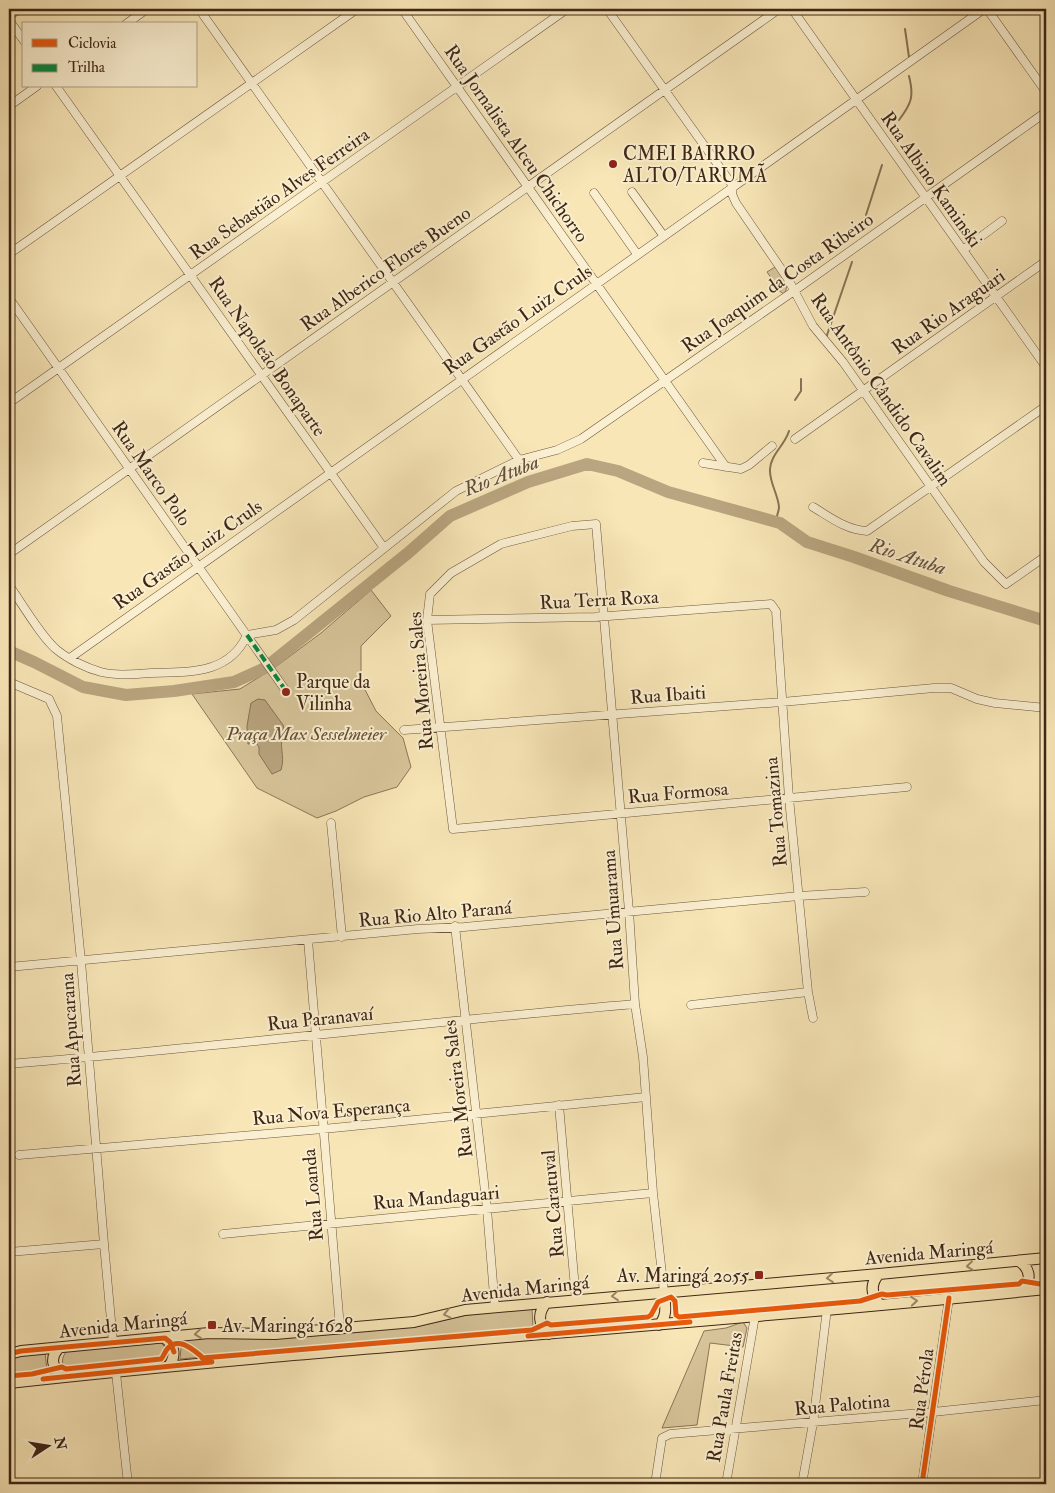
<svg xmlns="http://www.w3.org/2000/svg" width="1055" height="1493" viewBox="0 0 1055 1493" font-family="'IM FELL Double Pica',serif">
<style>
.green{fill:#d8c59b;stroke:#8b7658}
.water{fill:#b9a580;stroke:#887255}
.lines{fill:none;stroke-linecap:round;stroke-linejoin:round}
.stream{stroke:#887255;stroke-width:2}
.river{stroke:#b9a580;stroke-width:12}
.minor-casing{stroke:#6c563e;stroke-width:9}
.major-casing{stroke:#3e2615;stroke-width:12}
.minor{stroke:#faefd0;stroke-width:8}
.major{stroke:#f8e6b7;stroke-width:10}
.quiet{stroke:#00873e;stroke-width:4;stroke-dasharray:8 4;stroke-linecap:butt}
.cycleway-casing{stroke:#faefd0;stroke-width:8}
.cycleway{stroke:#e8590c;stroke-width:5}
.oneway{stroke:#9b8666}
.poi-dot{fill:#8f2418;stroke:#faefd0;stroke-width:2}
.labels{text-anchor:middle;stroke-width:4;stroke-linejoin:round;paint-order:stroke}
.street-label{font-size:19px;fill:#3e2615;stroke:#faefd0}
.poi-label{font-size:19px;fill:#3e2615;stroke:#faefd0;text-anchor:start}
.park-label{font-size:19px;font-style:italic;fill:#644e36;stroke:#faefd0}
.water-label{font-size:20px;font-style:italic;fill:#634c35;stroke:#faefd0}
</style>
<rect width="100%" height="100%" fill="#f8e6b7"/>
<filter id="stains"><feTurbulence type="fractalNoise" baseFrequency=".004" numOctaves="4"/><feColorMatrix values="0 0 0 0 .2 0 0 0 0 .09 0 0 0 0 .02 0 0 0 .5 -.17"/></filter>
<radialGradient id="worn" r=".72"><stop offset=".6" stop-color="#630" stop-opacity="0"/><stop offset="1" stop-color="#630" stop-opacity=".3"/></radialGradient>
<path class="green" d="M 775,267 C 781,275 791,284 784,294 L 778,290 L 779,289 L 767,272 Z
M 371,590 L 391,616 L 361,646 L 361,682 L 376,711 L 403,738 L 411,767 L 397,787 L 364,797 L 336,811 L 317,818 L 257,788 L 192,694 L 240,689 L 274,668 L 321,633 Z
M 532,1308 L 533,1328 L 180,1359 L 181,1348 L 177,1341 L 210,1338 L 275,1339 L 415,1327 L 467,1315 Z
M 743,1322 L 747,1328 L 743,1347 L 710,1343 L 697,1425 L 662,1428 L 704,1331 L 726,1328 Z
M 161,1343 C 167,1348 168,1355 164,1362 L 67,1371 C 61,1365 61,1357 67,1351 Z
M 45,1352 L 47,1371 L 9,1374 L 9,1357 Z"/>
<path class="water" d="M 258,699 L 265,700 L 283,725 L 285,732 C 277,744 286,755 281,770 L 272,774 L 259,754 L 259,747 L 256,743 L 248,744 L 247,726 L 251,703 Z"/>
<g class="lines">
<path class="stream" d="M 905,29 L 909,57
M 899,120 C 912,103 914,96 909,76
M 866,215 L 882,165
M 826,338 L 852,262
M 795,400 L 801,391 L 801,379
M 776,522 C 776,516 779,512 779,507 C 778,494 769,482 770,469 C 771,454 785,445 789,431"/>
<path class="river" d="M 9,651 L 34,662 L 83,687 L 126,695 L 174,691 L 234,682 L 265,668 L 408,553 L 450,516 L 528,482 L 587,464 L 618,471 L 668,492 L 780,523 L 807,542 L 854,557 L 949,591 L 1046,621"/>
<defs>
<path id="minor" d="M 199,9 L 519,460
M 402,9 L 726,467
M 607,9 L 733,186 L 732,194 L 736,203 L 788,279 L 813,326 L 843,362 L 984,562 L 1006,584 L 1046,556
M 792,9 L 1046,367
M 987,9 L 1046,92
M 9,16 L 19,9
M 9,20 L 24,41
M 126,24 L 147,9
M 56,86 L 384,548
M 9,106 L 37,86
M 632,192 L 663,235
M 594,193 L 637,254
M 963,250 L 1002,221
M 9,254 L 357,9
M 9,298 L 286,691
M 9,403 L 567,9
M 795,439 L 1046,261
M 703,463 L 741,469 L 749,465 L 772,446
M 813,507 C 830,517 846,530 867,531 L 1046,406
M 9,554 L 779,9
M 9,585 C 21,602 42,638 57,650 C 68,659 86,668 101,672 C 117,676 134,674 151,673 C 188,672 229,675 247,635 L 276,630 L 294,620 L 456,491 L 519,460 L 557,450 L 581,439 L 794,291 L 1046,112
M 427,620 L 595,617 L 771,604 L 776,611 L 789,798 L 808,992 L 813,1018
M 70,658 L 984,9
M 9,682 L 49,699 L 57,716 L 81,961 L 104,1244 L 113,1342
M 404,730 L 782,702 L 934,688 L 951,688 L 977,699 L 995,703 L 1046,708
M 331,823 L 342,937
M 455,926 L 487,1209 L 495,1308
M 308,940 L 340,1328
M 9,967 L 418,929 L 464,927 L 799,896 L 865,892
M 691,1005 L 808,992
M 9,1064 C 218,1047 426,1022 635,1004
M 559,1105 L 576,1300
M 19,1155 L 323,1129 L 646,1097
M 223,1234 L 653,1193
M 9,1252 L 104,1244
M 664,1292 L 653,1193 L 643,1057 L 635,1004 L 629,911 L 596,524 L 572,526 L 501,544 L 451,573 L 430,594 L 427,620 L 453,829 C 604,815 755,802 907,787
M 116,1373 L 128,1484
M 655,1484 L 662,1438 L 670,1434 L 933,1412 L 1046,1400
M 726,1484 L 755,1316
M 802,1484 L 813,1423 L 827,1309
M 922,1484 L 949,1298"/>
<path id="major" d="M 1019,1261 C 1031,1269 1032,1282 1021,1291
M 879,1274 C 870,1284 871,1294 879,1304
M 547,1302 C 537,1313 538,1325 549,1334
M 659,1325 C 668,1316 665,1304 664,1292
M 165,1338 C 175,1346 176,1356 169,1366
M 59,1348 C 49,1358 53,1367 61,1377
M 9,1354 L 21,1351 L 209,1333 L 275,1334 L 414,1322 L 465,1310 L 879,1274 L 1046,1258
M 9,1383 C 354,1345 701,1325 1046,1289"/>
</defs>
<use href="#minor" class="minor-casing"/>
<use href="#major" class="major-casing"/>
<use href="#minor" class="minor"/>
<use href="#major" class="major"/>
<path class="quiet" d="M 247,635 L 286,691"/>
<defs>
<path id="cycleway" d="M 528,1336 L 690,1322
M 9,1354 L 21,1351 L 165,1338 L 170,1342 L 174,1352
M 9,1376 L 32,1374 L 62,1367 L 66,1369 L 161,1359 C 164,1356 165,1351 168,1348 C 179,1337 192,1349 201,1356 L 202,1358 L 532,1330 L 547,1323 L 551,1325 L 648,1317 L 651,1315 L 658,1302 L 671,1297 L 675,1301 L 676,1315 L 679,1317 L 860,1301 L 882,1294 L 887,1295 L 1019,1284 L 1022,1281 L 1046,1285
M 43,1379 L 212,1362
M 922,1484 L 949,1298"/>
</defs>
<use href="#cycleway" class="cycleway-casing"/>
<use href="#cycleway" class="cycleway"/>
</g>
<defs><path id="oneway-chevron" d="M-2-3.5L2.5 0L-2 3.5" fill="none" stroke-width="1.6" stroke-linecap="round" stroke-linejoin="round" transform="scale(1.25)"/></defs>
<g class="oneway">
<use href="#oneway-chevron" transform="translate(970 1266) rotate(174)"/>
<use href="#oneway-chevron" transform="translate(830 1278) rotate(175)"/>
<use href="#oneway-chevron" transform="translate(615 1296) rotate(175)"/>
<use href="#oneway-chevron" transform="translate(914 1301) rotate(-5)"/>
<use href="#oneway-chevron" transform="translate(447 1314) rotate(167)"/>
<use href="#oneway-chevron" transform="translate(198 1334) rotate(174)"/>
</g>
<g class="poi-dot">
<circle cx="613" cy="164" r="5"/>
<circle cx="286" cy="692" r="5"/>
<rect x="754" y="1270" width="10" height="10" rx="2.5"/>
<rect x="207" y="1320" width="10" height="10" rx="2.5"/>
</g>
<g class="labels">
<g class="street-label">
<text transform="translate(517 143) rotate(55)" y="7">Rua Jornalista Alceu Chichorro</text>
<text transform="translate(932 179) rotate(55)" y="7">Rua Albino Kaminski</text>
<text transform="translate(279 193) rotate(-35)" y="7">Rua Sebastião Alves Ferreira</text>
<text transform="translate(385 268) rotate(-35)" y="7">Rua Alberico Flores Bueno</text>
<text transform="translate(777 282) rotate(-35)" y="7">Rua Joaquim da Costa Ribeiro</text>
<text transform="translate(948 311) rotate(-35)" y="7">Rua Rio Araguari</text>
<text transform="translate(517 319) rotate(-35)" y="7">Rua Gastão Luiz Cruls</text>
<text transform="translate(268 356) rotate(55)" y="7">Rua Napoleão Bonaparte</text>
<text transform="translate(882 389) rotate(55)" y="7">Rua Antônio Cândido Cavalim</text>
<text transform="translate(152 473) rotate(55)" y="7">Rua Marco Polo</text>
<text transform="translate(187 554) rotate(-35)" y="7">Rua Gastão Luiz Cruls</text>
<text transform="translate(599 599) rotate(-3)" y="7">Rua Terra Roxa</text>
<text transform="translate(420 681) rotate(-95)" y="7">Rua Moreira Sales</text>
<text transform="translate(668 694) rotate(-4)" y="7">Rua Ibaiti</text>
<text transform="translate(678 792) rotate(-5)" y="7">Rua Formosa</text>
<text transform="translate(775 812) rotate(-95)" y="7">Rua Tomazina</text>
<text transform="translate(612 910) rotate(-94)" y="7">Rua Umuarama</text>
<text transform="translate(435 913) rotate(-5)" y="7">Rua Rio Alto Paraná</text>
<text transform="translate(320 1018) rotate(-6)" y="7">Rua Paranavaí</text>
<text transform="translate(70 1030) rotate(-94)" y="7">Rua Apucarana</text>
<text transform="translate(457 1089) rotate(-97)" y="7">Rua Moreira Sales</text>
<text transform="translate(331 1111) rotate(-5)" y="7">Rua Nova Esperança</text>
<text transform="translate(312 1195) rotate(-95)" y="7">Rua Loanda</text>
<text transform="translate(436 1197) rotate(-5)" y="7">Rua Mandaguari</text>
<text transform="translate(552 1204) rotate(-95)" y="7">Rua Caratuval</text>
<text transform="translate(929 1252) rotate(-5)" y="7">Avenida Maringá</text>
<text transform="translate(525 1288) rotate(-6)" y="7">Avenida Maringá</text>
<text transform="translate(123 1324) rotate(-6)" y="7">Avenida Maringá</text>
<text transform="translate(921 1389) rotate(-82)" y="7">Rua Pérola</text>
<text transform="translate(724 1397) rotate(-80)" y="7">Rua Paula Freitas</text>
<text transform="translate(842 1404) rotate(-5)" y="7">Rua Palotina</text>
</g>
<g class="poi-label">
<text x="623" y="160">CMEI BAIRRO<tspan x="623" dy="22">ALTO/TARUMÃ</tspan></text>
<text x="296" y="688">Parque da<tspan x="296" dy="22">Vilinha</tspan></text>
<text x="749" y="1282" text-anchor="end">Av. Maringá 2055</text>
<text x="222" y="1332">Av. Maringá 1628</text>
</g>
<g class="park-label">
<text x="306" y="740">Praça Max Sesselmeier</text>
</g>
<g class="water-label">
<text transform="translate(501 475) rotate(-22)" y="7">Rio Atuba</text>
<text transform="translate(908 556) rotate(18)" y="7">Rio Atuba</text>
</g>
</g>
<rect width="1055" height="1493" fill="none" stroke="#f8e6b7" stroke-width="30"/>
<rect x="10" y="10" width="1035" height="1473" fill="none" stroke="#3e2615" stroke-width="2.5"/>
<rect x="15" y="15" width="1025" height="1463" fill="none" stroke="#3e2615"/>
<rect x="22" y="22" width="175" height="65" fill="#faefd0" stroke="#af9f85"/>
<rect x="32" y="39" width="25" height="8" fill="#e8590c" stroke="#af9f85"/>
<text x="68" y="48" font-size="15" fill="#3e2615">Ciclovia</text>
<rect x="32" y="64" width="25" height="8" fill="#00873e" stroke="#af9f85"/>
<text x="68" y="72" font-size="15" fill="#3e2615">Trilha</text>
<g transform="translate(48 1446) rotate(78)" stroke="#faefd0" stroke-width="4" paint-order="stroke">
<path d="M0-4L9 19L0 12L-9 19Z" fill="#3e2615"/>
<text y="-8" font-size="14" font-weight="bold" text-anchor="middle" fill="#3e2615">N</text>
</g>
<rect width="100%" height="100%" filter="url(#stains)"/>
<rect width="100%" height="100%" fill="url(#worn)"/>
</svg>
